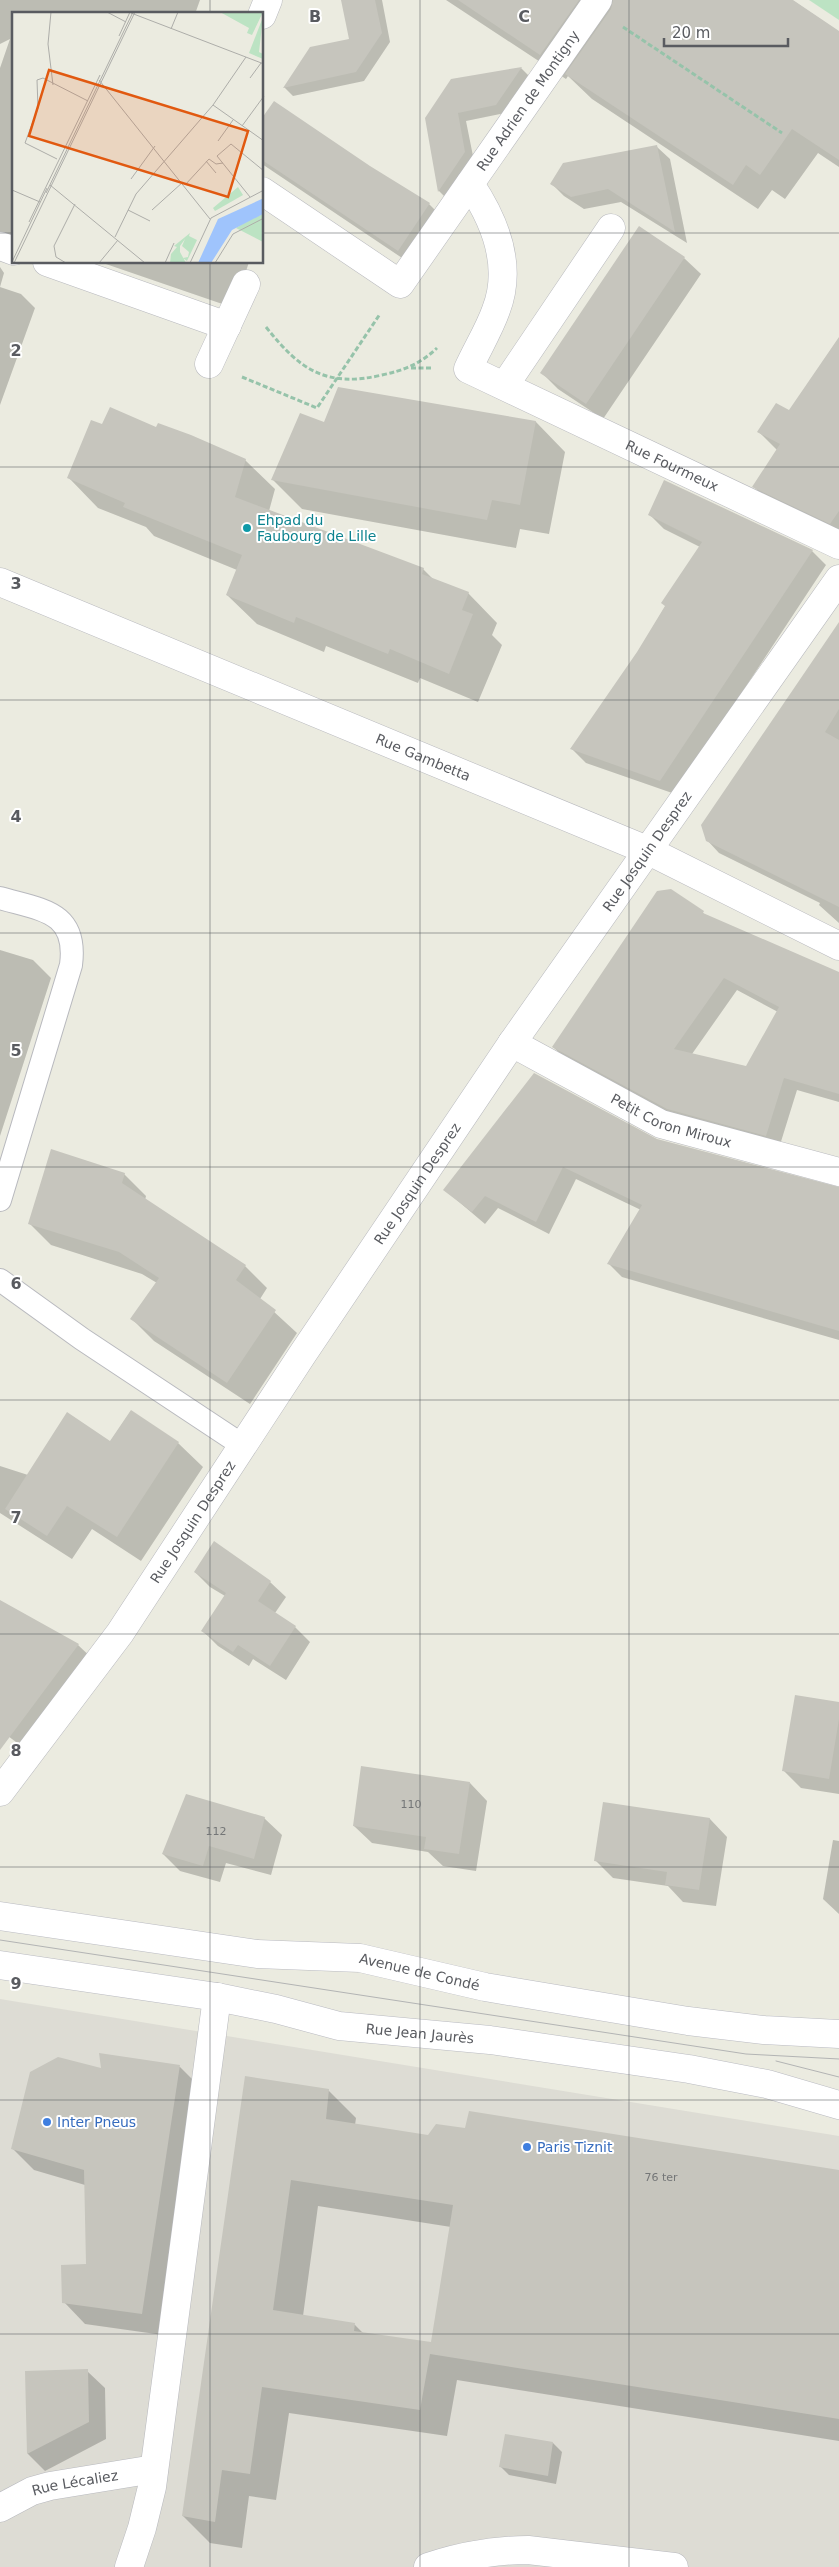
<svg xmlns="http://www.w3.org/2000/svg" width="839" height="2567" viewBox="0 0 839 2567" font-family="'DejaVu Sans',sans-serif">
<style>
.industrial{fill:#dddcd4}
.green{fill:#bce3c3}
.shadow{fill:#0003;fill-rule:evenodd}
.building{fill:#c6c5bd;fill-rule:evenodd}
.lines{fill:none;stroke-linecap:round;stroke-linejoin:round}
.service-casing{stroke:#b8b9be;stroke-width:24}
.minor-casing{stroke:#b8b9be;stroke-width:29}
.secondary-casing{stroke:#b9bac1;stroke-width:29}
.path{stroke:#96c3aa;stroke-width:3;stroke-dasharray:5 2.5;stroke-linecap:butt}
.service{stroke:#fff;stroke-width:22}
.minor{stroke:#fff;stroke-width:28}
.secondary{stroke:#fff;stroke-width:28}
.tram{stroke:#b3b4b4;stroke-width:1}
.grid{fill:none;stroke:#595b60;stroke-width:1;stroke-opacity:0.55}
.culture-dot{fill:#0f9aa8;stroke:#fff;stroke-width:2}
.shop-dot{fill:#3f7fe0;stroke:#fff;stroke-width:2}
.labels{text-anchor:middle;stroke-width:4;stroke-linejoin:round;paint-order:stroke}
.number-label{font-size:11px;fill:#747677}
.street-label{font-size:14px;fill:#595b60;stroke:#fff}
.culture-label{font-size:14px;fill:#0d838f;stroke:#fff;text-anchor:start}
.shop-label{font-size:14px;fill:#366cbe;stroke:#fff;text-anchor:start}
.inset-road{fill:none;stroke:#adada9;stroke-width:1}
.view{fill:#e15910;fill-opacity:0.15;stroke:#e15910;stroke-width:2.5}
.inset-edge{fill:none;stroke:#595b60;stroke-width:2.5}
.grid-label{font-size:16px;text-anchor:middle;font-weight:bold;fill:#595b60;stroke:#fff;stroke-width:4;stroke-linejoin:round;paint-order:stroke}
</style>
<rect width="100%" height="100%" fill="#ebebe0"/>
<path class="industrial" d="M 0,1999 L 839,2136 L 839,2567 L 0,2567 Z"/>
<path class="green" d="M 809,0 L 839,0 L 839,20 Z"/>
<path class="shadow" d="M 0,0 L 200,0 L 195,14 L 14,14 L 14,243 L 0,255 L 0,68 L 10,39 L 0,44 Z
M 343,0 L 382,0 L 390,42 L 364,81 L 293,96 L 284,87 L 351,40 Z
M 446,0 L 792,0 L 839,32 L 839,167 L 818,153 L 785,199 L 772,190 L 758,209 L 592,99 L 568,76 L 566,79 Z
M 521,68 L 529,76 L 505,113 L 466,121 L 474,161 L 447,199 L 439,191 L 426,118 Z
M 262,121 L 369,167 L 429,204 L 445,220 L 414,266 L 262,164 Z
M 657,147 L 670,159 L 687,243 L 621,202 L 584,209 L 564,196 L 552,184 Z
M 684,258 L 701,274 L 603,419 L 558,389 L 542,373 Z
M 100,262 L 249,262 L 234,308 Z
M 0,267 L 4,273 L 0,287 L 21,294 L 35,308 L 0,405 Z
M 839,338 L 839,540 L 779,512 L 754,487 L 778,451 L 759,432 L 790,411 Z
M 339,388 L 536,422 L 565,452 L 549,534 L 520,529 L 516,548 L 302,509 L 273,480 L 324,424 Z
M 103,426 L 157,428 L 245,460 L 275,489 L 269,511 L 423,569 L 433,579 L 468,593 L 497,623 L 492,635 L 502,645 L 478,702 L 420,678 L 418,683 L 326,646 L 324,652 L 257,624 L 227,595 L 237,570 L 154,536 L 146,527 L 98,508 L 69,478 Z
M 650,515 L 812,551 L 826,565 L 675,794 L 586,763 L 572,749 L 638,653 L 700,547 L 664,529 Z
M 839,632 L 839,923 L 819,905 L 820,903 L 719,853 L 707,840 Z
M 670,890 L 707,916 L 839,973 L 839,1102 L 797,1090 L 779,1148 L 681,1122 L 566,1059 L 553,1047 ZM 737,990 L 778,1012 L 747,1067 L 692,1054 Z
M 0,950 L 33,960 L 51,978 L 0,1136 Z
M 656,1140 L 839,1189 L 839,1340 L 622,1277 L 609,1264 L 641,1210 L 576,1179 L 549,1234 L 498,1208 L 485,1224 L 445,1190 Z
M 124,1174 L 146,1196 L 145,1200 L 245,1266 L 267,1288 L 260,1299 L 297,1333 L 250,1404 L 154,1341 L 132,1319 L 157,1283 L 142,1274 L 51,1245 L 29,1223 Z
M 131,1411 L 178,1443 L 203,1467 L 141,1561 L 92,1529 L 72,1559 L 0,1513 L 0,1466 L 28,1475 L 110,1442 Z
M 195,1572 L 270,1582 L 286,1597 L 275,1613 L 295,1627 L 310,1642 L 286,1680 L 253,1659 L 249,1666 L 218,1646 L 203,1631 L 225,1596 L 210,1587 Z
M 0,1609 L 78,1645 L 95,1661 L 28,1751 L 0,1730 Z
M 839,1703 L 839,1794 L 801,1788 L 784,1771 Z
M 470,1783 L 487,1801 L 476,1871 L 443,1866 L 428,1852 L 372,1843 L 354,1826 Z
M 604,1803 L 710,1819 L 727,1837 L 716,1906 L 683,1902 L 668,1886 L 613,1878 L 596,1861 Z
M 264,1818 L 282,1835 L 271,1875 L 226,1863 L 220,1882 L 180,1871 L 163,1854 Z
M 833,1840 L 839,1841 L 839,1914 L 823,1899 Z
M 180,2067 L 201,2088 L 163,2335 L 85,2324 L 64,2302 L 87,2265 L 85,2185 L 34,2170 L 12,2148 L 102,2070 Z
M 246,2078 L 328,2090 L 356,2118 L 355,2125 L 428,2136 L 839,2171 L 839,2441 L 457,2380 L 447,2436 L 289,2413 L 276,2500 L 249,2496 L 242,2548 L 210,2543 L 183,2516 ZM 318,2206 L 451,2227 L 433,2343 L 364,2334 L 355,2325 L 303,2316 Z
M 87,2371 L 105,2388 L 106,2439 L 45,2471 L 28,2454 L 26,2372 Z
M 553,2443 L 562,2452 L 556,2484 L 509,2475 L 500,2466 Z"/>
<path class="building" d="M 341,0 L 375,0 L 382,33 L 356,72 L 283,88 L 310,47 L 349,39 Z
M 458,0 L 579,0 L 540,55 Z
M 613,0 L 793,0 L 839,31 L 839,160 L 792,129 L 760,175 L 746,165 L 733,185 L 565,74 L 611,9 Z
M 522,67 L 496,105 L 458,113 L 465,152 L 438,192 L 425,118 L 451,79 Z
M 274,101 L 370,166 L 430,203 L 398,251 L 262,160 L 262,118 Z
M 657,145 L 675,232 L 608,189 L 571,197 L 550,184 L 563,163 Z
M 639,226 L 685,257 L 586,404 L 540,373 Z
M 839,337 L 839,511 L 830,524 L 752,487 L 780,444 L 757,432 L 776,403 L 789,410 Z
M 338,387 L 536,421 L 520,505 L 492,500 L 487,520 L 271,480 L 300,413 L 324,422 Z
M 110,407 L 156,427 L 158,423 L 191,435 L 246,459 L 235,497 L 424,568 L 422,574 L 469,592 L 462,610 L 473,614 L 449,674 L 390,649 L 388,654 L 296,617 L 294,623 L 226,595 L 242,555 L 123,507 L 125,503 L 67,478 L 91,420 L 102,424 Z
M 664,480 L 813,550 L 660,781 L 570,749 L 637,652 L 665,606 L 661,603 L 702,542 L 648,515 Z
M 839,622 L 839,709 L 825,732 L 839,740 L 839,907 L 706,841 L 701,825 Z
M 671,889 L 704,911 L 703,913 L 839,972 L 839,1094 L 784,1078 L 766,1136 L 667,1109 L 552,1047 L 657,891 ZM 724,978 L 779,1007 L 746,1066 L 674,1049 Z
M 534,1073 L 657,1139 L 839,1187 L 839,1331 L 607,1264 L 642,1205 L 563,1167 L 536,1222 L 485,1196 L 472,1212 L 443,1190 Z
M 51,1149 L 125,1173 L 122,1183 L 246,1265 L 236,1280 L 276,1310 L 227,1383 L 130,1319 L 159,1278 L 119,1252 L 28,1224 Z
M 131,1410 L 179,1442 L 117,1537 L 67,1506 L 47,1536 L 5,1509 L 67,1412 L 110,1441 Z
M 214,1541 L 271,1581 L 258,1601 L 296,1626 L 270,1666 L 238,1645 L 233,1652 L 201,1631 L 226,1593 L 194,1572 Z
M 0,1600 L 79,1644 L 0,1750 Z
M 795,1695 L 839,1702 L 839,1719 L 829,1779 L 782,1771 Z
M 361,1766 L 470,1782 L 459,1854 L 424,1849 L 426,1837 L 353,1826 Z
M 186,1794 L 265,1817 L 254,1859 L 209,1846 L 203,1866 L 162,1854 Z
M 603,1802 L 710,1818 L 699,1890 L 665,1885 L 667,1872 L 594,1861 Z
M 99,2053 L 180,2065 L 142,2314 L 62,2303 L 61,2265 L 86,2264 L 84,2170 L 11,2149 L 30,2072 L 58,2057 L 101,2068 Z
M 245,2076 L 329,2089 L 326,2119 L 428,2135 L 436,2124 L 465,2128 L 469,2111 L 839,2170 L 839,2419 L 430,2354 L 420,2410 L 262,2387 L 250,2474 L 222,2470 L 215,2522 L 182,2516 ZM 291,2180 L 453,2205 L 431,2342 L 354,2331 L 355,2323 L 273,2310 Z
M 88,2369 L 89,2422 L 27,2454 L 25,2371 Z
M 505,2434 L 553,2442 L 548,2476 L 499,2467 Z"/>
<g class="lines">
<defs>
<path id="service" d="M 0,898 C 41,910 78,911 71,965 L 0,1200
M 0,1280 L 82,1339 L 242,1445"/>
<g id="minor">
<path d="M 262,15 L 268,0"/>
<path id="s1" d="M 470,184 C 495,221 513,266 496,310 C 489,330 477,349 468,369 L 839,545"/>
<path id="s2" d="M 262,191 L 400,284 L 598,0"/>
<path d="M 0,246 L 14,251"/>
<path d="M 47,262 L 227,326"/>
<path d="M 209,364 L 246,284"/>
<path d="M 505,385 L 611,228"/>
<path id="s3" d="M 0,582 L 649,851 L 839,946"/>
<path id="s4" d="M 512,1043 L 661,1124 L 839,1172"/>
<path id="s5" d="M 0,1792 L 120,1633 L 302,1355 L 512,1043 L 839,579"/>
<path id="s6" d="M 0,2508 L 32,2491 L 50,2486 L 154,2469"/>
<path d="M 129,2567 L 142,2528 L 152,2487 L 217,1997"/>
<path d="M 428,2567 C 461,2556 493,2550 528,2550 L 674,2567"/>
</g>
<g id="secondary">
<path id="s7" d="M 0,1916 L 257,1954 L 360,1958 L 485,1987 L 688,2021 L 764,2030 L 839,2034"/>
<path id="s8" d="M 0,1965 L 217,1997 L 276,2009 L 339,2026 L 490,2040 L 689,2069 L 767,2084 L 839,2105"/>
</g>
</defs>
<use href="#service" class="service-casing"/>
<use href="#minor" class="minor-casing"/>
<use href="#secondary" class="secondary-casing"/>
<path class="path" d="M 623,27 L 782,133
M 266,327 C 300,370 326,388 382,375 C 405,370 420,364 437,348
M 411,368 L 432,368
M 242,377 L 317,408 L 380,314"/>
<use href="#service" class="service"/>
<use href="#minor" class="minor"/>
<use href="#secondary" class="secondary"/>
<path class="tram" d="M 0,1940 L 746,2054 L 839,2059
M 776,2061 L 839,2077"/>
</g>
<path class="grid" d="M 210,0 L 210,14M 420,0 L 420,2567M 629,0 L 629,2567M 0,233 L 14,233M 262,233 L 839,233M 210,262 L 210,2567M 0,467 L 839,467M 0,700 L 839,700M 0,933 L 839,933M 0,1167 L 839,1167M 0,1400 L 839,1400M 0,1634 L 839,1634M 0,1867 L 839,1867M 0,2100 L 839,2100M 0,2334 L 839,2334"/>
<circle class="culture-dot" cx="247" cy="528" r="5"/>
<g class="shop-dot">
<circle cx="47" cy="2122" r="5"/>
<circle cx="527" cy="2147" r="5"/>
</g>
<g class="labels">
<g class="number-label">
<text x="411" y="1808">110</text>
<text x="216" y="1835">112</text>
<text x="661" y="2181">76 ter</text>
</g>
<g class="street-label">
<text dy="5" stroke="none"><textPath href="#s2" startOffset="390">Rue Adrien de Montigny</textPath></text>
<text dy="5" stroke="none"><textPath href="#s1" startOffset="425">Rue Fourmeux</textPath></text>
<text dy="5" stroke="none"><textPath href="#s3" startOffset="458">Rue Gambetta</textPath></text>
<text dy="5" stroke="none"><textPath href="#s5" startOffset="1142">Rue Josquin Desprez</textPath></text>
<text dy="5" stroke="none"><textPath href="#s4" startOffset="178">Petit Coron Miroux</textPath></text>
<text dy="5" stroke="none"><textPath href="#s5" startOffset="738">Rue Josquin Desprez</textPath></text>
<text dy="5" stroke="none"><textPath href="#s5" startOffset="332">Rue Josquin Desprez</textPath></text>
<text dy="5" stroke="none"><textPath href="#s7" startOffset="424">Avenue de Condé</textPath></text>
<text dy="5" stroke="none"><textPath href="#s8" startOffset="426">Rue Jean Jaurès</textPath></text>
<text dy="5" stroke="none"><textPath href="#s6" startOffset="80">Rue Lécaliez</textPath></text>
</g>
<g class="culture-label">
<text x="257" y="525">Ehpad du<tspan x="257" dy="16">Faubourg de Lille</tspan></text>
</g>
<g class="shop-label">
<text x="57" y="2127">Inter Pneus</text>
<text x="537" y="2152">Paris Tiznit</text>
</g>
</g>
<g transform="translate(12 12)">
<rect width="251" height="251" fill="#ebebe0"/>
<path d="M 208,0 L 251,0 L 240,23 L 235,21 L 237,16 ZM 251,5 L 247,40 L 251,42 L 251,47 L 237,41 ZM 226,175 L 231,183 L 203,199 L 201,196 ZM 251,202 L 251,230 L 224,216 L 237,208 ZM 178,221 L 177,224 L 185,228 L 175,249 L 171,246 L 176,245 L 177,240 L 170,234 L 173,227 L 168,234 L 168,240 L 174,251 L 158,251 L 159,242 L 165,235 L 162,234 Z" fill="#bce3c3"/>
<path d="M 252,186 L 251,202 L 220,218 L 199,251 L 186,251 L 206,207 Z" fill="#9fc4fc"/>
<path class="inset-road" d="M 39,0 L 36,32 L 41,73M 95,0 L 114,10M 119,1 L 252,52M 159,17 L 166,0M 107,24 L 118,0M 238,66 L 249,51M 87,68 L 198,207M 201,93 L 252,129M 230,114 L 252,84M 206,129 L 221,108M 45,147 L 13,131 L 26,96 L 25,68 L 31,66 L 76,89M 194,149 L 204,161M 119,167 L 143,134M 38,173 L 133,251M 173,173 L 197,147 L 204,152 L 211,151M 0,178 L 28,190M 34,181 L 121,0M 238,185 L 205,144 L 219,132 L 252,159M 116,198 L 138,209M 140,198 L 171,170M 17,210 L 88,63M 103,225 L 124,182 L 201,93 L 234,45M 0,250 L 35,176M 2,251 L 123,0M 54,251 L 44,245 L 42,234 L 63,192M 87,251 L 106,228M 153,251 L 162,231M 178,251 L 199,206 L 252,178M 203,251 L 221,222 L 252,206"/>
<path class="view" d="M 37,58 L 236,119 L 216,185 L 17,124 Z"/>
<rect width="251" height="251" class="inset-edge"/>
</g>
<g class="grid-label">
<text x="315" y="22">B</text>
<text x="524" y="22">C</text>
<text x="16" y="356">2</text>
<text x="16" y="589">3</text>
<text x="16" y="822">4</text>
<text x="16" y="1056">5</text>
<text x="16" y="1289">6</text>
<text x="16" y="1523">7</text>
<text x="16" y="1756">8</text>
<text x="16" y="1989">9</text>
</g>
<path d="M664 38v8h124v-8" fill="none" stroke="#595b60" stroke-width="2.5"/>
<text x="672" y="38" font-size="15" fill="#595b60" stroke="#ffffff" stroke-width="4" paint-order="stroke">20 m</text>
</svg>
